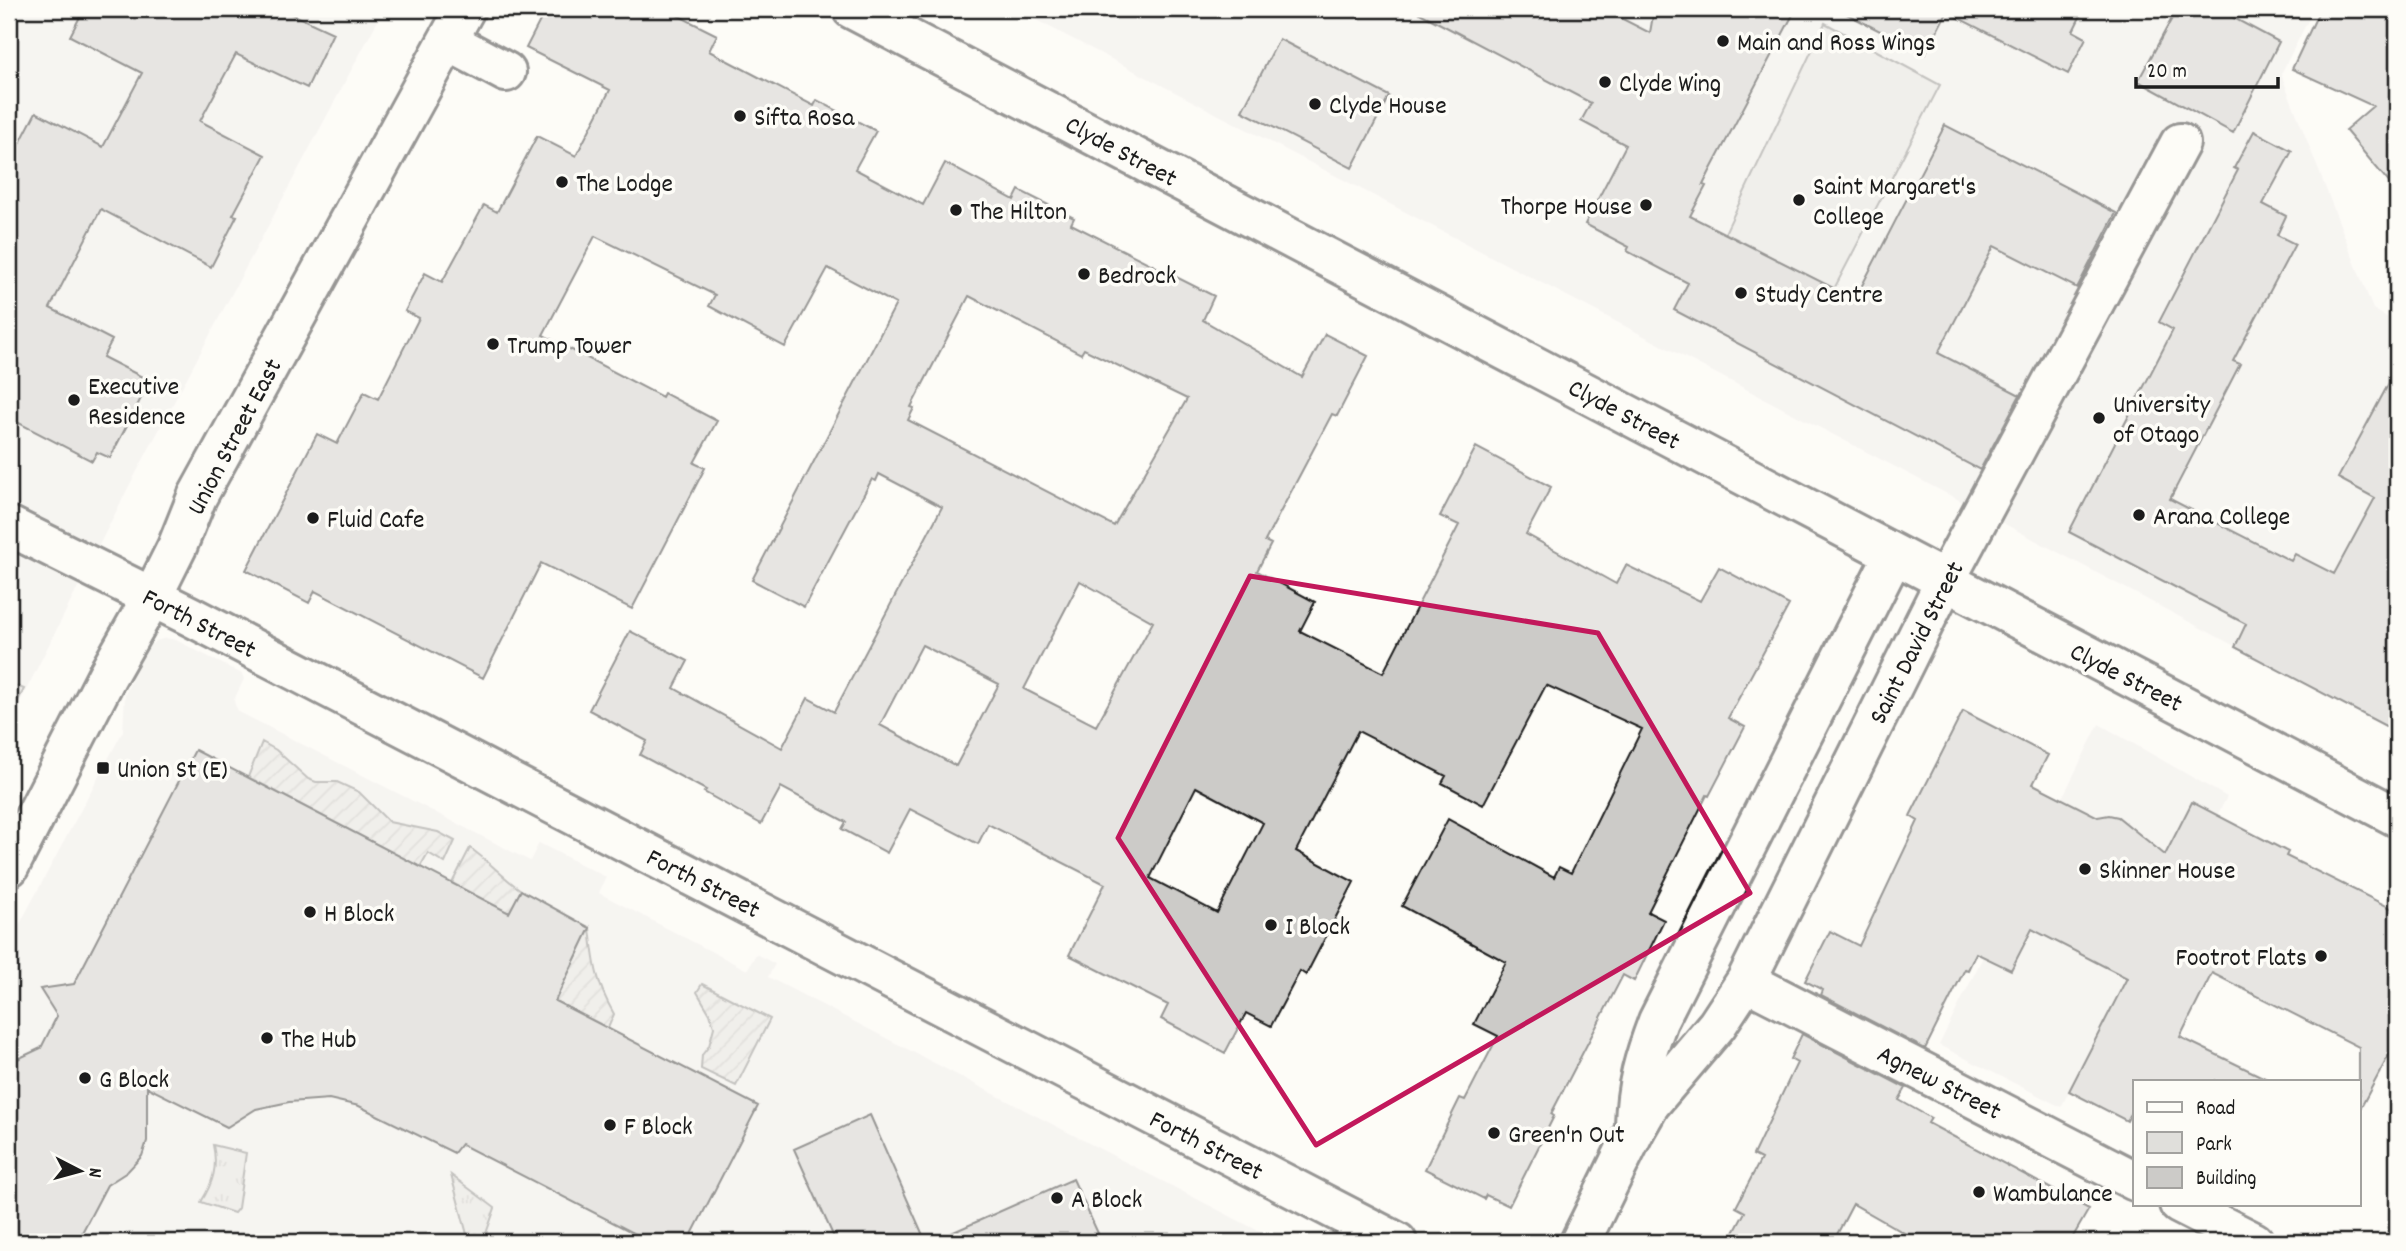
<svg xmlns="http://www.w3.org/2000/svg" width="2406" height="1251" viewBox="0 0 2406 1251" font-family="Dekko,sans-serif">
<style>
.built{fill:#eeede9}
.grass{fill:url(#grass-tufts);stroke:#7e7e7c;stroke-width:2}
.park{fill:#e0dfdb;stroke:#7e7e7c;stroke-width:2}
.garden{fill:url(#garden-furrows);stroke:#7e7e7c;stroke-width:2}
.building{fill:#cccbc8;stroke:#1c1c1c;stroke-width:2;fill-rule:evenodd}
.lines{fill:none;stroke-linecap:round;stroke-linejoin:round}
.minor-casing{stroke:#1c1c1c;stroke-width:44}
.minor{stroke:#fdfcf7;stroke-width:38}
.marked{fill:none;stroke:#c2185b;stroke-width:5;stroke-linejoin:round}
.poi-dot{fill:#1c1c1c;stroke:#fdfcf7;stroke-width:2.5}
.labels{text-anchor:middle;stroke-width:7;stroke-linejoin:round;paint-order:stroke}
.poi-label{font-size:26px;fill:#1c1c1c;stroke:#fdfcf7;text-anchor:start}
.street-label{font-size:26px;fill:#1c1c1c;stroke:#fdfcf7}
</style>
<defs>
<pattern id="grass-tufts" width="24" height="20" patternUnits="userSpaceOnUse" patternTransform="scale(1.75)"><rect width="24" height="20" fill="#e0dfdb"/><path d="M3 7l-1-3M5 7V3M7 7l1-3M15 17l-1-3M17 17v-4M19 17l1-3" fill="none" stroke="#c0bfbb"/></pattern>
<pattern id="garden-furrows" width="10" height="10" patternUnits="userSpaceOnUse" patternTransform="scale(1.75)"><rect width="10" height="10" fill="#e0dfdb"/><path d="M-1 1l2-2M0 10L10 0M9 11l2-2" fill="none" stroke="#c0bfbb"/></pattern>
</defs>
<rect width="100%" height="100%" fill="#fdfcf7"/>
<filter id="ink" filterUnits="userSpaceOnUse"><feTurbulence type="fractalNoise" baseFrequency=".0143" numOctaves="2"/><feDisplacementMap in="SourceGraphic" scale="14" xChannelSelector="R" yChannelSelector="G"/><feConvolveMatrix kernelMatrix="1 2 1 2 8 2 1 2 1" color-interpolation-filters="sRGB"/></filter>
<g filter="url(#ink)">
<path class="built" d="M 9,9 L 384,9 L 127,490 L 9,724 Z
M 1015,9 L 2314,9 L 2281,74 L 2373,309 L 2397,323 L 2397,732 L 1982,512 Z
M 166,638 L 176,640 L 242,674 L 244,679 L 234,700 L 235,705 L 239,712 L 530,861 L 539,843 L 606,877 L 599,893 L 747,970 L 756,954 L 775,964 L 768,977 L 1280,1242 L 9,1242 L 9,944 L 123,731 L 125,694 L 146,649 L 156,641 Z
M 2099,724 L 2227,797 L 2061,1107 L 1939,1045 Z"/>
<path class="grass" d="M 9,683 L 24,689 L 9,718 Z
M 213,1145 L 246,1153 L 238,1208 L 234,1213 L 201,1202 C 213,1183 218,1167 213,1145 Z
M 451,1175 L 495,1208 L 483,1242 L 475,1242 L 468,1238 Z"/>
<path class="park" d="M 1825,23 L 1940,85 L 1834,289 L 1725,233 Z"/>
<path class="garden" d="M 262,742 L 276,750 L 308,779 L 316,782 L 337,782 L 359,792 L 389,822 L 438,832 L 455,841 L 445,863 L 428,853 L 420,867 L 248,777 Z
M 470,848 C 489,861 502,877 521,890 L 509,913 L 452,883 Z
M 590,928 C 594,963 596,983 614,1014 L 608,1028 L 555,1001 Z
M 702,984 L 770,1019 L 736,1086 L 701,1069 L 702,1055 L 709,1046 L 714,1027 L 710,1014 L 697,992 Z"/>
<path class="building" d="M 84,9 L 281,9 L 333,33 L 307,88 L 236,54 L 200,121 L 265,155 L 233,215 L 237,216 L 211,267 L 101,209 L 50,308 L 112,340 L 103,357 L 150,381 L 110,458 L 97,452 L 92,461 L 9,418 L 9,164 L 36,112 L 103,147 L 142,73 L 70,36 Z
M 546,9 L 665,9 L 717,35 L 709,51 L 814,106 L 817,100 L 876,131 L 855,169 L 923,205 L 945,163 L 1014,200 L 1019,190 L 1074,218 L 1071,224 L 1214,296 L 1203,320 L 1302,377 L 1325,334 L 1368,356 L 1337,416 L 1332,414 L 1265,541 L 1271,544 L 1257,571 L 1315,602 L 1300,631 L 1383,673 L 1459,525 L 1440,516 L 1476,447 L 1551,487 L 1526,534 L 1616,584 L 1626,565 L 1700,601 L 1719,567 L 1789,605 L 1728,718 L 1745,727 L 1709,796 L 1707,795 L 1648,912 L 1664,920 L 1634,981 L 1623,975 L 1551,1114 L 1554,1116 L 1509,1206 L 1486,1195 L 1484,1199 L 1425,1169 L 1460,1098 L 1465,1100 L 1498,1036 L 1474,1024 L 1506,962 L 1402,906 L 1448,819 L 1554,877 L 1559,867 L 1571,873 L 1642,729 L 1546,685 L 1483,805 L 1442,783 L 1446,776 L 1358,731 L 1296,851 L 1354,882 L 1306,975 L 1300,971 L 1271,1026 L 1246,1013 L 1225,1053 L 1161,1019 L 1168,1005 L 1069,955 L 1105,884 L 988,824 L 978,844 L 910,809 L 887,853 L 842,829 L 846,822 L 781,787 L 761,824 L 704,792 L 706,790 L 640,755 L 647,741 L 589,710 L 630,631 L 688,661 L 674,688 L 782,748 L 808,698 L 834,712 L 942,507 L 879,474 L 876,481 L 872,479 L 804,607 L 752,580 L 896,304 L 828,268 L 785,347 L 709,306 L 715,295 L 595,236 L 543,335 L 662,397 L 664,393 L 717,421 L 694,463 L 705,468 L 632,609 L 541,563 L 483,678 L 315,591 L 309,603 L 246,570 L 317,434 L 337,444 L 364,392 L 378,399 L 419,318 L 405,311 L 425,273 L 442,282 L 484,205 L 497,212 L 537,136 L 576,156 L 610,90 L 526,48 ZM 969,296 L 1081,354 L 1084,349 L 1187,399 L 1114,526 L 908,420 L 914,408 L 911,407 ZM 1080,581 L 1153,622 L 1096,726 L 1024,689 ZM 922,645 L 999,684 L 956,766 L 880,725 ZM 1196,787 L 1263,823 L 1217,913 L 1150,878 Z
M 1412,9 L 1603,9 L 1650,33 L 1654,9 L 1796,9 L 1710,171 L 1703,185 L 1706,186 L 1690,216 L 1855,299 L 1945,125 L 2116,213 L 2077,288 L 1994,246 L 1938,353 L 2020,395 L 1980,470 L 1674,310 L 1688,283 L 1627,251 L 1629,247 L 1585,224 L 1626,145 L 1581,121 L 1591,103 Z
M 1837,9 L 2084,9 L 2073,31 L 2086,38 L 2068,74 L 1947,12 L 1925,54 Z
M 2177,9 L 2217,9 L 2279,42 L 2233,133 L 2138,81 Z
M 2320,9 L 2397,9 L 2397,192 L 2345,130 L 2373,106 L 2292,69 Z
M 1279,39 L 1389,96 L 1352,168 L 1242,111 Z
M 2254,131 L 2292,151 L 2263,204 L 2286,216 L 2277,235 L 2295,244 L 2233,361 L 2240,364 L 2170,499 L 2291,561 L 2295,554 L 2334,574 L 2375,498 L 2338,478 L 2397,368 L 2397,732 L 2235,647 L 2246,624 L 2069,532 L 2173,330 L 2159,322 L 2238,170 L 2234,168 Z
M 1963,711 L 2048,755 L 2033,784 L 2098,817 L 2109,815 L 2118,817 L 2165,855 L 2192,802 L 2288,852 L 2286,856 L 2397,911 L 2397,1040 L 2359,1111 L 2359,1047 L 2212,973 L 2180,1037 L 2271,1081 L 2135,1081 L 2135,1106 L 2127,1121 L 2069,1091 L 2127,978 L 2032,929 L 2011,970 L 1976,953 L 1968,970 L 1965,969 L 1925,1049 L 1821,995 L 1823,990 L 1805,981 L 1830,931 L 1859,946 L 1918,821 L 1910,816 Z
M 195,750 L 509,913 L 521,890 L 590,928 L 555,1001 L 758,1106 L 688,1242 L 651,1242 L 461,1144 L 454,1153 L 359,1106 L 329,1099 L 289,1102 L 256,1109 L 227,1127 L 147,1087 L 147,1141 L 142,1156 L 127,1172 L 107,1185 L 77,1242 L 9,1242 L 9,1063 L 41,1048 L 57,1016 L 40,989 L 74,984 Z
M 1802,1034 L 1906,1088 L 1899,1100 L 1931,1118 L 1928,1123 L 2089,1209 L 2070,1242 L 1920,1242 L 1853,1204 L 1833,1242 L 1729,1242 L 1745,1212 L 1736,1207 L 1761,1159 L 1753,1155 L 1797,1063 L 1790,1059 Z
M 870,1115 L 926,1242 L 836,1242 L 794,1149 Z
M 1073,1179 L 1102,1242 L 931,1242 Z"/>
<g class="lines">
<defs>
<path id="minor" d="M 852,9 L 2397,817
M 448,41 L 506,72
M 9,526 L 190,616 L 1397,1242
M 9,867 L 107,676 L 152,597 L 177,547 L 197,497 L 465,9
M 1746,981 L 2135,1181
M 1635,1125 C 1636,1085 1644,1058 1658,1021 L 1894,554
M 2179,1204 L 2254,1242
M 1580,1242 L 1635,1130 L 1650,1104 L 1717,1025 L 1746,981 L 1945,581 L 2180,143"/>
</defs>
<use href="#minor" class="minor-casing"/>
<use href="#minor" class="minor"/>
</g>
</g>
<path d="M0 0H2406V1251H0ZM 1250,576 L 1598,633 L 1750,893 L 1316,1145 L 1118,838 Z" fill="#fdfcf7" fill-opacity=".55" fill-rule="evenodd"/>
<path class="marked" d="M 1250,576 L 1598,633 L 1750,893 L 1316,1145 L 1118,838 Z"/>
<g class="poi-dot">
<circle cx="1723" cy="41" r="7"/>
<circle cx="1605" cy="82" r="7"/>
<circle cx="1315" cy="104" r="7"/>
<circle cx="740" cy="116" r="7"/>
<circle cx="562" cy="182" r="7"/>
<circle cx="1799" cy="200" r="7"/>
<circle cx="1646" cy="205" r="7"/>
<circle cx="956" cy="210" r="7"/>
<circle cx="1084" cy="274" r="7"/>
<circle cx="1741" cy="293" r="7"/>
<circle cx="493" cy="344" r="7"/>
<circle cx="74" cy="400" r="7"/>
<circle cx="2099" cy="418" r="7"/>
<circle cx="2139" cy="515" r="7"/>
<circle cx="313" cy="518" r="7"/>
<rect x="96" y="761" width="14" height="14" rx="3.5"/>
<circle cx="2085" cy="869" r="7"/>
<circle cx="310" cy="912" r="7"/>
<circle cx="1271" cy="925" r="7"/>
<circle cx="2321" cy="956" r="7"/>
<circle cx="267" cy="1038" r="7"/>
<circle cx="85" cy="1078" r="7"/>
<circle cx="610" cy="1125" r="7"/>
<circle cx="1494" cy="1133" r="7"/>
<circle cx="1979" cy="1192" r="7"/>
<circle cx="1057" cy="1198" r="7"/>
</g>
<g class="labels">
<g class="poi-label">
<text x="1737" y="50">Main and Ross Wings</text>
<text x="1619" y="91">Clyde Wing</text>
<text x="1329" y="113">Clyde House</text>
<text x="754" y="125">Sifta Rosa</text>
<text x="576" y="191">The Lodge</text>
<text x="1813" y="194">Saint Margaret's<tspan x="1813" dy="30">College</tspan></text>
<text x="1632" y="214" text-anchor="end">Thorpe House</text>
<text x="970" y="219">The Hilton</text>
<text x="1098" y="283">Bedrock</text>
<text x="1755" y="302">Study Centre</text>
<text x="507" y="353">Trump Tower</text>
<text x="88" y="394">Executive<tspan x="88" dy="30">Residence</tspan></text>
<text x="2113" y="412">University<tspan x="2113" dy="30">of Otago</tspan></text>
<text x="2153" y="524">Arana College</text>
<text x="327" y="527">Fluid Cafe</text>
<text x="117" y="777">Union St (E)</text>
<text x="2099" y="878">Skinner House</text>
<text x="324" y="921">H Block</text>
<text x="1285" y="934">I Block</text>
<text x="2307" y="965" text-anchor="end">Footrot Flats</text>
<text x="281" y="1047">The Hub</text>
<text x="99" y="1087">G Block</text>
<text x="624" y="1134">F Block</text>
<text x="1508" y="1142">Green'n Out</text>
<text x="1993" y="1201">Wambulance</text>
<text x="1071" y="1207">A Block</text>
</g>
<g class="street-label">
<text transform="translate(1122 150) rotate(28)" y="9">Clyde Street</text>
<text transform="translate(1625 413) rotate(28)" y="9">Clyde Street</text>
<text transform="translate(233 436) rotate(-62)" y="9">Union Street East</text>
<text transform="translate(200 622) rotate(27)" y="9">Forth Street</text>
<text transform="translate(1915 642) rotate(-63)" y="9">Saint David Street</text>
<text transform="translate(2127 676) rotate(27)" y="9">Clyde Street</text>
<text transform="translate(704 882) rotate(27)" y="9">Forth Street</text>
<text transform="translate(1940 1081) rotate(27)" y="9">Agnew Street</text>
<text transform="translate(1207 1144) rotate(27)" y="9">Forth Street</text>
</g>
</g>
<rect width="2406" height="1251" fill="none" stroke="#fdfcf7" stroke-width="35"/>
<rect x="18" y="18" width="2371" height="1216" fill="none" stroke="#1c1c1c" stroke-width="2.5" filter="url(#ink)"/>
<rect x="2133" y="1080" width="228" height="126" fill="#fdfcf7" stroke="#a3a29f" stroke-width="2"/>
<rect x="2147" y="1102" width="35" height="10" fill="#fdfcf7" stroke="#a3a29f" stroke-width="2"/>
<text x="2196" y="1114" font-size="21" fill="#1c1c1c">Road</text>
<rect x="2147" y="1132" width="35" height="21" fill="#e0dfdb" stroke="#a3a29f" stroke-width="2"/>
<text x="2196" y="1150" font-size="21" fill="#1c1c1c">Park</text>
<rect x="2147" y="1167" width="35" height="21" fill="#cccbc8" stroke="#a3a29f" stroke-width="2"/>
<text x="2196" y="1184" font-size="21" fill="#1c1c1c">Building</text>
<g transform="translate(80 1171) rotate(96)" stroke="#fdfcf7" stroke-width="5" paint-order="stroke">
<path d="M0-5L12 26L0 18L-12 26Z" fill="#1c1c1c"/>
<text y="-10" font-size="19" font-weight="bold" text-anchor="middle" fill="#1c1c1c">N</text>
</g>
<path d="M2136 77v10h142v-10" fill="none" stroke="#1c1c1c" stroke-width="3.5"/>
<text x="2147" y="77" font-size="21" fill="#1c1c1c" stroke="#fdfcf7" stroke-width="5" paint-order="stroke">20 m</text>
</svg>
